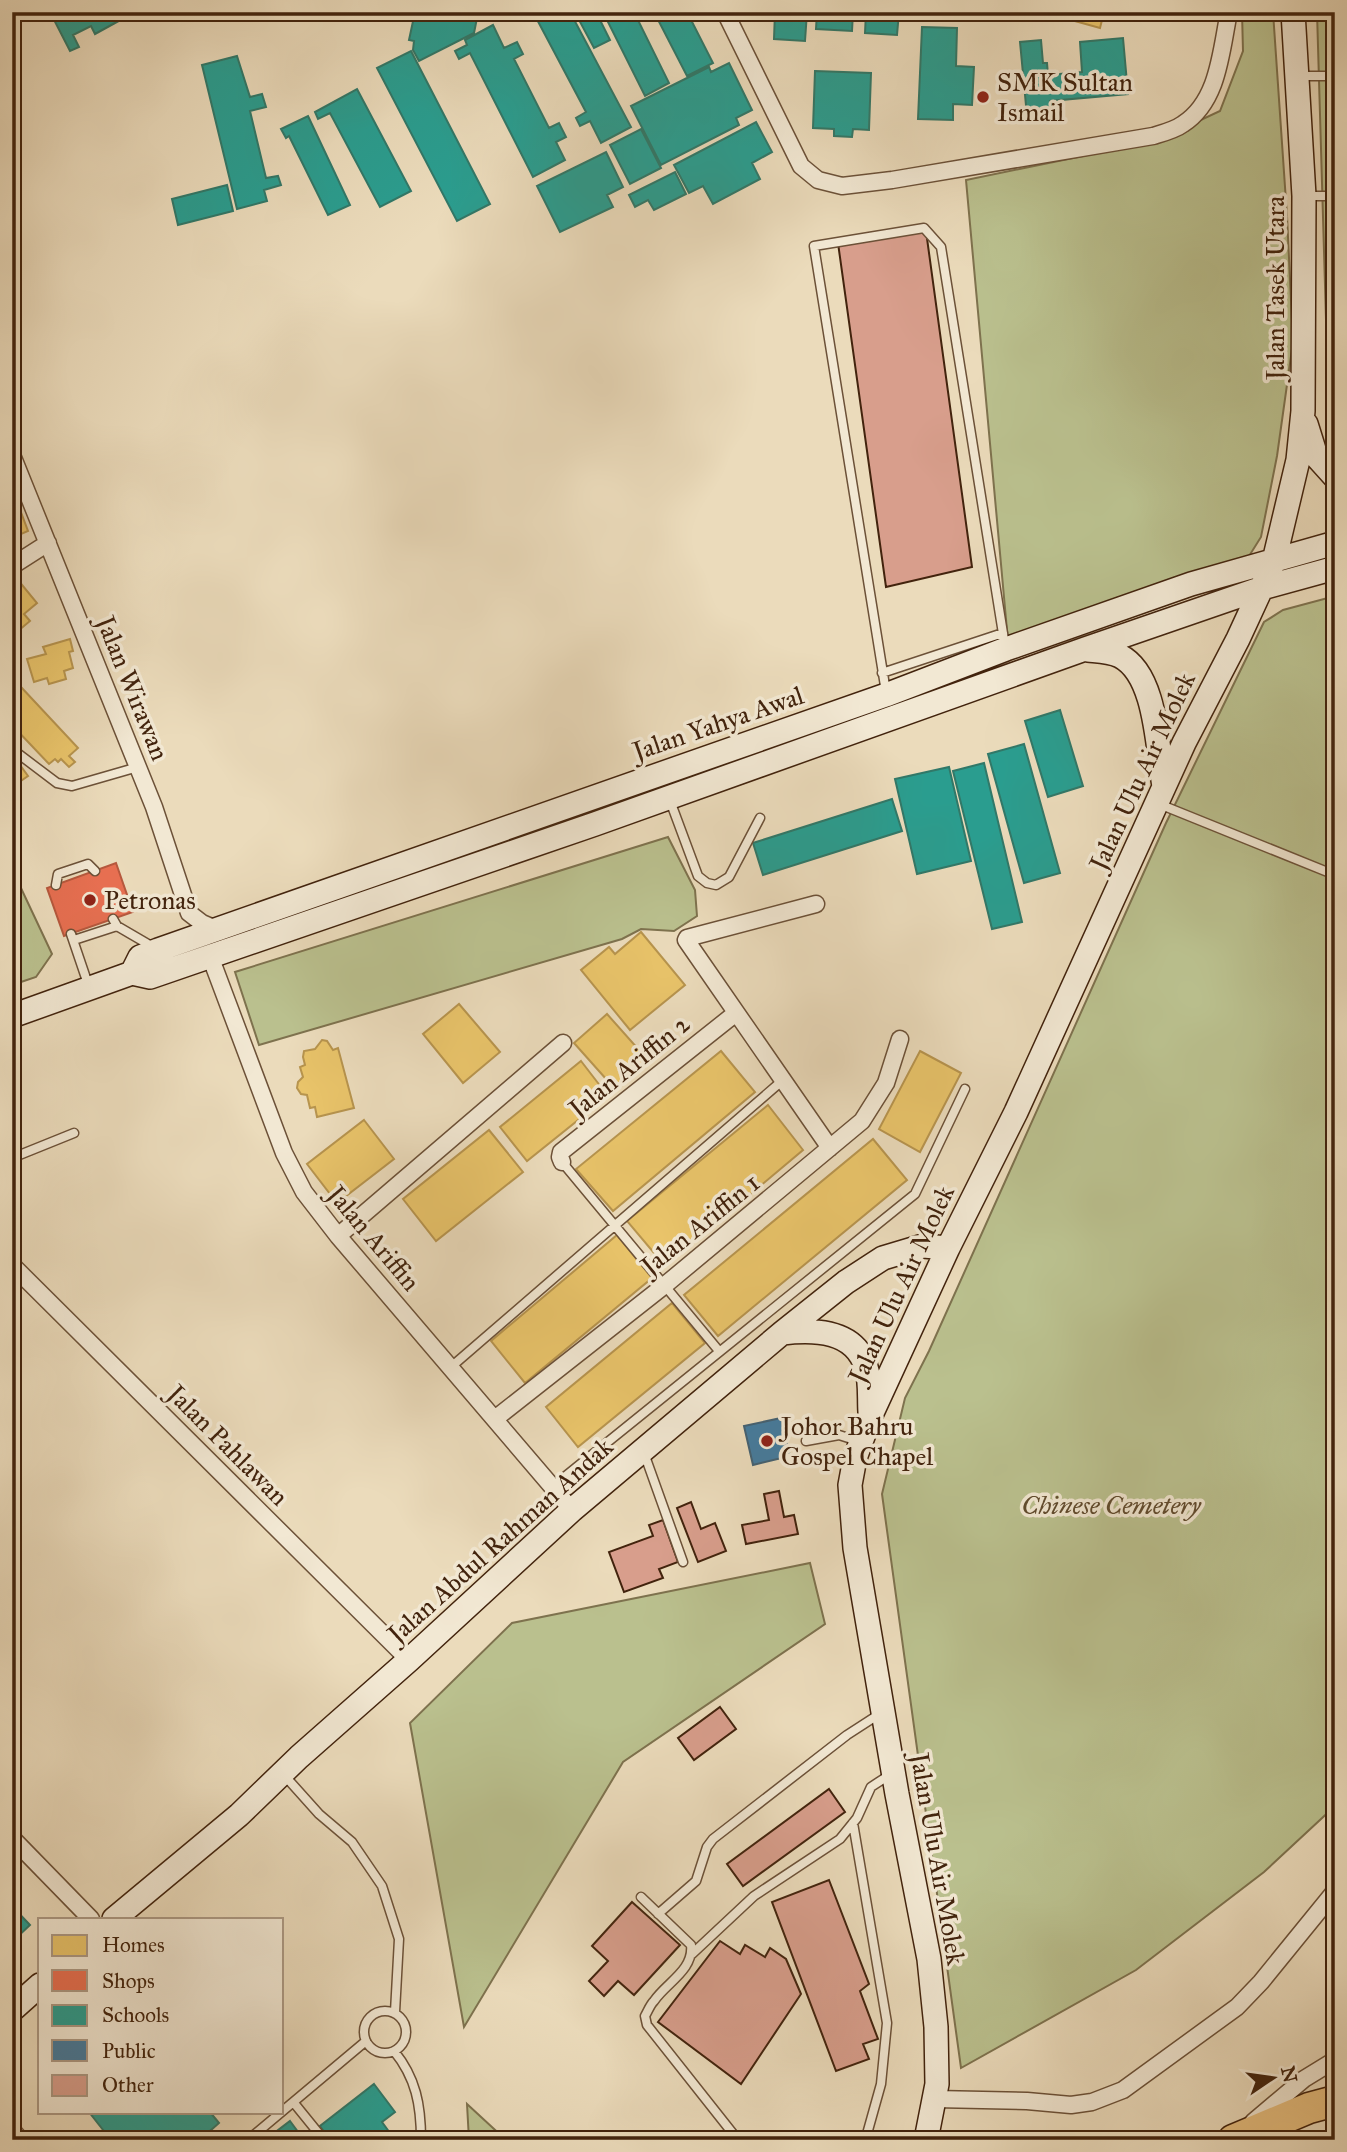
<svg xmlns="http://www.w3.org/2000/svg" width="1347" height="2152" viewBox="0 0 1347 2152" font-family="'IM FELL Great Primer',serif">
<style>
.green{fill:#bac08e;stroke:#7e724e;stroke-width:2}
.homes{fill:#e9c46a;stroke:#b7944e;stroke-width:2}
.shops{fill:#e76f51;stroke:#b6583d;stroke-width:2}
.schools{fill:#2a9d8f;stroke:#317868;stroke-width:2}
.public{fill:#457b9d;stroke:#446172;stroke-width:2}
.building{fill:#d89e8c;stroke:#42230d;stroke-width:2}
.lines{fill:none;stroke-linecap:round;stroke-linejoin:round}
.lane-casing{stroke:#6c5138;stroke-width:11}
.street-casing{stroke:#6c5138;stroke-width:19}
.secondary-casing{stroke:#42230d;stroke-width:26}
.highway-casing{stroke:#42230d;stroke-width:33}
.lane{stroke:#f2e8d3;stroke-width:8}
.street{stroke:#f2e8d3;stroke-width:16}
.secondary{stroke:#f2e8d3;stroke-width:23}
.highway{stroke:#e6be7e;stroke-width:30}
.poi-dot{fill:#8f2418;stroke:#f2e8d3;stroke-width:2.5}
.labels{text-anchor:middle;stroke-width:7;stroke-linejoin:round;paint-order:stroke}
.poi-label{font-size:26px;fill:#42230d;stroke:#f2e8d3;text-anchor:start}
.street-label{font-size:26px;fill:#42230d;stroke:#f2e8d3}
.park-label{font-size:26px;font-style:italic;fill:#604a2d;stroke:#f2e8d3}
</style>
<rect width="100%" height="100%" fill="#ebdbbb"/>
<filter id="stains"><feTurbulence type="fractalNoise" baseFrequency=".00286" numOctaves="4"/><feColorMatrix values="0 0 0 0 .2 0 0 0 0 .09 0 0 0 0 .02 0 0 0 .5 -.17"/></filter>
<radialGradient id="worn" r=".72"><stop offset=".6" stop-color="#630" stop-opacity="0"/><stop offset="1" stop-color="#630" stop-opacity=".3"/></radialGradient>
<path class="green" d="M 1242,12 L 1273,12 L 1287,216 L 1293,342 L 1277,456 L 1261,537 L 1246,561 L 1008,641 L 966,180 L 1156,141 L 1220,111 L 1243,51 Z
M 1317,12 L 1335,12 L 1335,462 L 1330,456 Z
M 1335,596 L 1335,1806 L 1264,1872 L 1136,1970 L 961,2068 L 882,1494 L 905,1398 L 929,1351 L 1166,823 L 1264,622 L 1283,610 Z
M 668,837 L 695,890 L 697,916 L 674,931 L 641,929 L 622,939 L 259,1045 L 235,972 Z
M 12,869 L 52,954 L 36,977 L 12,985 Z
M 810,1563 L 825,1624 L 623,1762 L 464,2027 L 410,1723 L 512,1623 Z
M 467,2104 L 506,2140 L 469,2140 Z"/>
<path class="homes" d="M 1066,12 L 1104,12 L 1100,28 L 1064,18 Z
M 16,499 L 28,531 L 12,538 L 12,501 Z
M 18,580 L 37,603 L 24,614 L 30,621 L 12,636 L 12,586 Z
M 70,639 L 73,651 L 69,652 L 73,668 L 64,671 L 66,679 L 49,684 L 47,678 L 34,682 L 27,659 L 46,654 L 43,647 Z
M 21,687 L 78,748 L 69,756 L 75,762 L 69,767 L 61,759 L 58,762 L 55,759 L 49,764 L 12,725 L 12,695 Z
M 12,754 L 28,776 L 15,785 L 17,789 L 12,793 Z
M 641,932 L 685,985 L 630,1030 L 581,970 L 609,947 L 615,954 Z
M 459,1004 L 500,1052 L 463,1083 L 423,1034 Z
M 607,1014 L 647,1059 L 615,1089 L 574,1043 Z
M 322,1040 L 327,1041 L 333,1050 L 338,1048 L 354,1108 L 317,1117 L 315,1107 L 310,1108 L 307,1095 L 301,1094 L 297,1088 L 298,1082 L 303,1077 L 300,1067 L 305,1065 L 303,1057 L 304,1051 L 315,1049 Z
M 721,1051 L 755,1092 L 613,1211 L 576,1169 Z
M 920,1051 L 961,1073 L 920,1152 L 879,1129 Z
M 581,1061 L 608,1096 L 527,1161 L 500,1127 Z
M 768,1105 L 803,1150 L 665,1266 L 627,1221 Z
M 364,1120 L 394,1159 L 337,1203 L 307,1164 Z
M 489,1130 L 523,1172 L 436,1241 L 403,1199 Z
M 873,1139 L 907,1180 L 718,1336 L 684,1295 Z
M 617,1235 L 652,1278 L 525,1383 L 491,1341 Z
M 672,1303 L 705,1343 L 578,1447 L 546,1407 Z"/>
<path class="shops" d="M 116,863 L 133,912 L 64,936 L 47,888 Z"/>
<path class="schools" d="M 50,12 L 135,12 L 95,34 L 91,26 L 73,35 L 79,47 L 70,51 Z
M 415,12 L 454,12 L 477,18 L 474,33 L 419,61 L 413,50 L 414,41 L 409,40 Z
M 533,12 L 570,12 L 631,127 L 601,143 L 590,121 L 580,126 L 576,118 L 586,112 Z
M 594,12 L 596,12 L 610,40 L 594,48 L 579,20 Z
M 603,12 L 634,12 L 669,83 L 645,96 Z
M 654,12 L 687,12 L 713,63 L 687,76 Z
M 775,12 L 807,12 L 805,41 L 774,39 Z
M 817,12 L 853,12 L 852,31 L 816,29 Z
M 866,12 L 899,12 L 897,35 L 865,33 Z
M 493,25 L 504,48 L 517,42 L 523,54 L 514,59 L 549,128 L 559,123 L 566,137 L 556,142 L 565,160 L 533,177 L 470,53 L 459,59 L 455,51 L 467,45 L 465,40 Z
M 922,27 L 957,28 L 956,66 L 974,67 L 972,105 L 953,104 L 953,120 L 918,119 Z
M 1123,38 L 1128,94 L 1050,101 L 1052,113 L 1027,116 L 1020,42 L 1041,40 L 1043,63 L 1047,63 L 1048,75 L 1082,72 L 1080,42 Z
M 411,51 L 490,204 L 457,221 L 377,68 Z
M 237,56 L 250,97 L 262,94 L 266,107 L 250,111 L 266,178 L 278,176 L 281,185 L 264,190 L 267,201 L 237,209 L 202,65 Z
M 729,63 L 752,110 L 736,118 L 739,125 L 661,165 L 631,106 L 709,67 L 711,72 Z
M 815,71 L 871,73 L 869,130 L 853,129 L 852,137 L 834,136 L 834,129 L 813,128 Z
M 357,89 L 411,191 L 380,207 L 330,113 L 318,119 L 315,112 Z
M 308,116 L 350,205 L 328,215 L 289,136 L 286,138 L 281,129 Z
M 756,122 L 772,152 L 752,163 L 760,179 L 713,204 L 703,186 L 689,193 L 674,165 Z
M 641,129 L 661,168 L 630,184 L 610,145 Z
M 606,152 L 623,187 L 607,195 L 613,207 L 560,232 L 537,186 Z
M 675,172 L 686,194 L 654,210 L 648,200 L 635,207 L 629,195 Z
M 227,185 L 233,211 L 178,225 L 172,199 Z
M 1060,710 L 1083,786 L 1048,797 L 1025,721 Z
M 1024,744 L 1060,873 L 1024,883 L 988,754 Z
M 984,763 L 1022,922 L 992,929 L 953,771 Z
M 949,767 L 971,861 L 917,874 L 895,779 Z
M 892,799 L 902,831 L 763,875 L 753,843 Z
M 12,1906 L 30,1925 L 12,1942 Z
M 374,2084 L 395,2112 L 382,2122 L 395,2140 L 330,2140 L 320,2126 Z
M 89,2112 L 210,2112 L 219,2123 L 210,2131 L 217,2140 L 111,2140 Z
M 290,2121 L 304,2140 L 265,2140 Z"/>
<path class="public" d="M 781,1418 L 790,1456 L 753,1465 L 744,1426 Z"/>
<path class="building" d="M 926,231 L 972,567 L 886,587 L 838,243 Z
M 779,1491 L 784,1517 L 794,1515 L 798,1534 L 746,1544 L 742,1525 L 769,1520 L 764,1494 Z
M 691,1502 L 701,1529 L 715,1523 L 726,1551 L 698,1562 L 677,1508 Z
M 663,1520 L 678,1562 L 659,1569 L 663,1578 L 624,1592 L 609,1552 L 653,1536 L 649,1525 Z
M 720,1707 L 736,1729 L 694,1760 L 678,1738 Z
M 829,1789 L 845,1812 L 743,1886 L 727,1864 Z
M 829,1880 L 869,1984 L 860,1991 L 878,2039 L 863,2044 L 869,2059 L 836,2071 L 772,1902 Z
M 632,1902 L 680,1945 L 634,1995 L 618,1981 L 604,1996 L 589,1981 L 608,1961 L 592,1946 Z
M 720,1941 L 740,1954 L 745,1945 L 765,1957 L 770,1948 L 786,1959 L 801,1994 L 741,2084 L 658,2022 Z"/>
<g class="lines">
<defs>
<path id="lane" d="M 479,16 L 480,12
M 1299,76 L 1335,76
M 1306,196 L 1335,196
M 882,673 L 1003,633
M 886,692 L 814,246 L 924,228 L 941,247 L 1005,646
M 12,749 L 57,783 L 72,786 L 138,767
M 669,798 L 698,876 L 707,883 L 716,885 L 729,877 L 760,818
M 1159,804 L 1335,875
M 56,885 L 58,874 L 88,864 L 95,871
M 113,919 L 117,926 L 153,947
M 71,934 L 89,987
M 74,940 L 117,926
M 12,1158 L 74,1133
M 562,1162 L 719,1351
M 451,1367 L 783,1080
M 806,1441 L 839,1435 L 858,1441
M 644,1453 L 683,1562
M 552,1487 L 915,1194 L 965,1089
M 285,1776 L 319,1814 L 352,1842 L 382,1886 L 399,1939 L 395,2012
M 853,1823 L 887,2023 L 881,2084 L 867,2134 L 862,2140
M 641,1897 L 691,1945 C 694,1970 666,1983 654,2001 C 650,2005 648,2011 645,2016 L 647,2025 L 738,2140
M 658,1914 L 696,1881 L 707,1847 L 713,1839 L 847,1735 L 881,1713
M 692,1954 L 754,1896 L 840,1839 L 857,1818 L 871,1787 L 891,1774
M364 2032a21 21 0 1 1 42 0a21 21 0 1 1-42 0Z
M 394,2051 C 416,2078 421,2105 421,2140
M 294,2103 L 324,2140
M 12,2124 L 26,2140
M 248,2140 L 366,2041"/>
<path id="street" d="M 725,12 L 801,166 L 818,180 L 842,186 L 892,180 L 1153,136 C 1163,133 1175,130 1183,124 C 1219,101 1221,50 1229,12
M 12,455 L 154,807 L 189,913 L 202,923 L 216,929
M 12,566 L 48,543
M 816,904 L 687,938 L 686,940 L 830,1148
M 210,956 L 284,1153 L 304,1192 L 338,1236 L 572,1510
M 562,1162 L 560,1157 L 561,1152 L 736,1013
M 338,1236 L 563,1043
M 12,1265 L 409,1660
M 496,1418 L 665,1285 L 862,1121 L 886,1083 L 900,1039
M 12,1838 L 91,1919
M 935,2099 L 1027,2101 L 1071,2105 L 1092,2102 L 1123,2090 L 1237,2007 L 1261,1982 L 1335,1891
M 1253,2122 L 1304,2079 L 1335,2060"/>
<path id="secondary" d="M 1306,424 L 1316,456 L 1335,477
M 1088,650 C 1099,651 1110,651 1120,656 C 1157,675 1157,749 1164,786
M 132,973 L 140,957 L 158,950 L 886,695 L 1006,649 L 1191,584 L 1335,543
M 12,1016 L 132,973 L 150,977 L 595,824 L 1085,649 L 1262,588 L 1335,568
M 782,1333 C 814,1329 855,1330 866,1367 C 871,1381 869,1397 870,1412
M 114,1919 L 239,1815 L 299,1757 L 409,1660 L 572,1510 L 782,1333 L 846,1282 L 883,1258 L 923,1246 L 948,1248
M 12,2010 L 40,1985
M 926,2140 L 937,2084 L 936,2027 L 929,1959 L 897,1794 L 855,1548 L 850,1485 L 855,1458 L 871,1415 L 948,1248 L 1016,1112 L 1184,743 L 1238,639 L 1274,561 L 1298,460 L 1303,411 L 1304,196 L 1293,12"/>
<path id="highway" d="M 1233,2140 L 1309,2108 L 1335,2101"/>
</defs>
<use href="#lane" class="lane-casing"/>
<use href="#street" class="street-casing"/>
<use href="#secondary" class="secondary-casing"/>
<use href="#highway" class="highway-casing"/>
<use href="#lane" class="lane"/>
<use href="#street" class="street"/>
<use href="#secondary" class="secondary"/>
<use href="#highway" class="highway"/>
</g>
<g class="poi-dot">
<circle cx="983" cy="97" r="7"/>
<circle cx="90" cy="900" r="7"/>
<circle cx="767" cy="1441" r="7"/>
</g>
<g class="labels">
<g class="poi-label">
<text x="997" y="91">SMK Sultan<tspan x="997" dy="30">Ismail</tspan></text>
<text x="104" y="909">Petronas</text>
<text x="781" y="1435">Johor Bahru<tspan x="781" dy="30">Gospel Chapel</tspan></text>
</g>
<g class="street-label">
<text transform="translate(1275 288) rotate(-90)" y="9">Jalan Tasek Utara</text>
<text transform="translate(133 688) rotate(68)" y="9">Jalan Wirawan</text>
<text transform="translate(718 723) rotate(-19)" y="9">Jalan Yahya Awal</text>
<text transform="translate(1142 771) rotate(-65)" y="9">Jalan Ulu Air Molek</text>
<text transform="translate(629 1066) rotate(-39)" y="9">Jalan Ariffin 2</text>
<text transform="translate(700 1224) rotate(-39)" y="9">Jalan Ariffin 1</text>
<text transform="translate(374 1238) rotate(50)" y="9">Jalan Ariffin</text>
<text transform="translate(901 1284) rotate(-65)" y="9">Jalan Ulu Air Molek</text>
<text transform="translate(228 1445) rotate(45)" y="9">Jalan Pahlawan</text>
<text transform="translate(500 1540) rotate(-42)" y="9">Jalan Abdul Rahman Andak</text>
<text transform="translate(938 1859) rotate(80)" y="9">Jalan Ulu Air Molek</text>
</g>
<g class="park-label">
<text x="1111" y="1514">Chinese Cemetery</text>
</g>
</g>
<rect width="1347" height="2152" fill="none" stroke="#ebdbbb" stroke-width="42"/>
<rect x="14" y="14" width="1319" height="2124" fill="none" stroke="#42230d" stroke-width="3.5"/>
<rect x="21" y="21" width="1305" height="2110" fill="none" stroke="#42230d" stroke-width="2"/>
<rect x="38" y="1918" width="245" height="196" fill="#f2e8d3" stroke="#ac9984" stroke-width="2"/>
<rect x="52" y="1935" width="35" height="21" fill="#e9c46a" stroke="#ac9984" stroke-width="2"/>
<text x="102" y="1952" font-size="21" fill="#42230d">Homes</text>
<rect x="52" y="1970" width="35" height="21" fill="#e76f51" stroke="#ac9984" stroke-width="2"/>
<text x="102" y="1988" font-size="21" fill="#42230d">Shops</text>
<rect x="52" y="2005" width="35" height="21" fill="#2a9d8f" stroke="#ac9984" stroke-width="2"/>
<text x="102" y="2022" font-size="21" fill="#42230d">Schools</text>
<rect x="52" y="2040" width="35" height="21" fill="#457b9d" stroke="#ac9984" stroke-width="2"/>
<text x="102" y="2058" font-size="21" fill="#42230d">Public</text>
<rect x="52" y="2075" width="35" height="21" fill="#d89e8c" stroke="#ac9984" stroke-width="2"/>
<text x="102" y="2092" font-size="21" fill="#42230d">Other</text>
<g transform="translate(1273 2078) rotate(77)" stroke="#f2e8d3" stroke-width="5" paint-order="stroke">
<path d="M0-5L12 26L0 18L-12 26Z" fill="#42230d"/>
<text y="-10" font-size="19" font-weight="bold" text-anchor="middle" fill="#42230d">N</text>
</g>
<rect width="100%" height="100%" filter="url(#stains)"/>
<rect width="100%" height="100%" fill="url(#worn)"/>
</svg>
